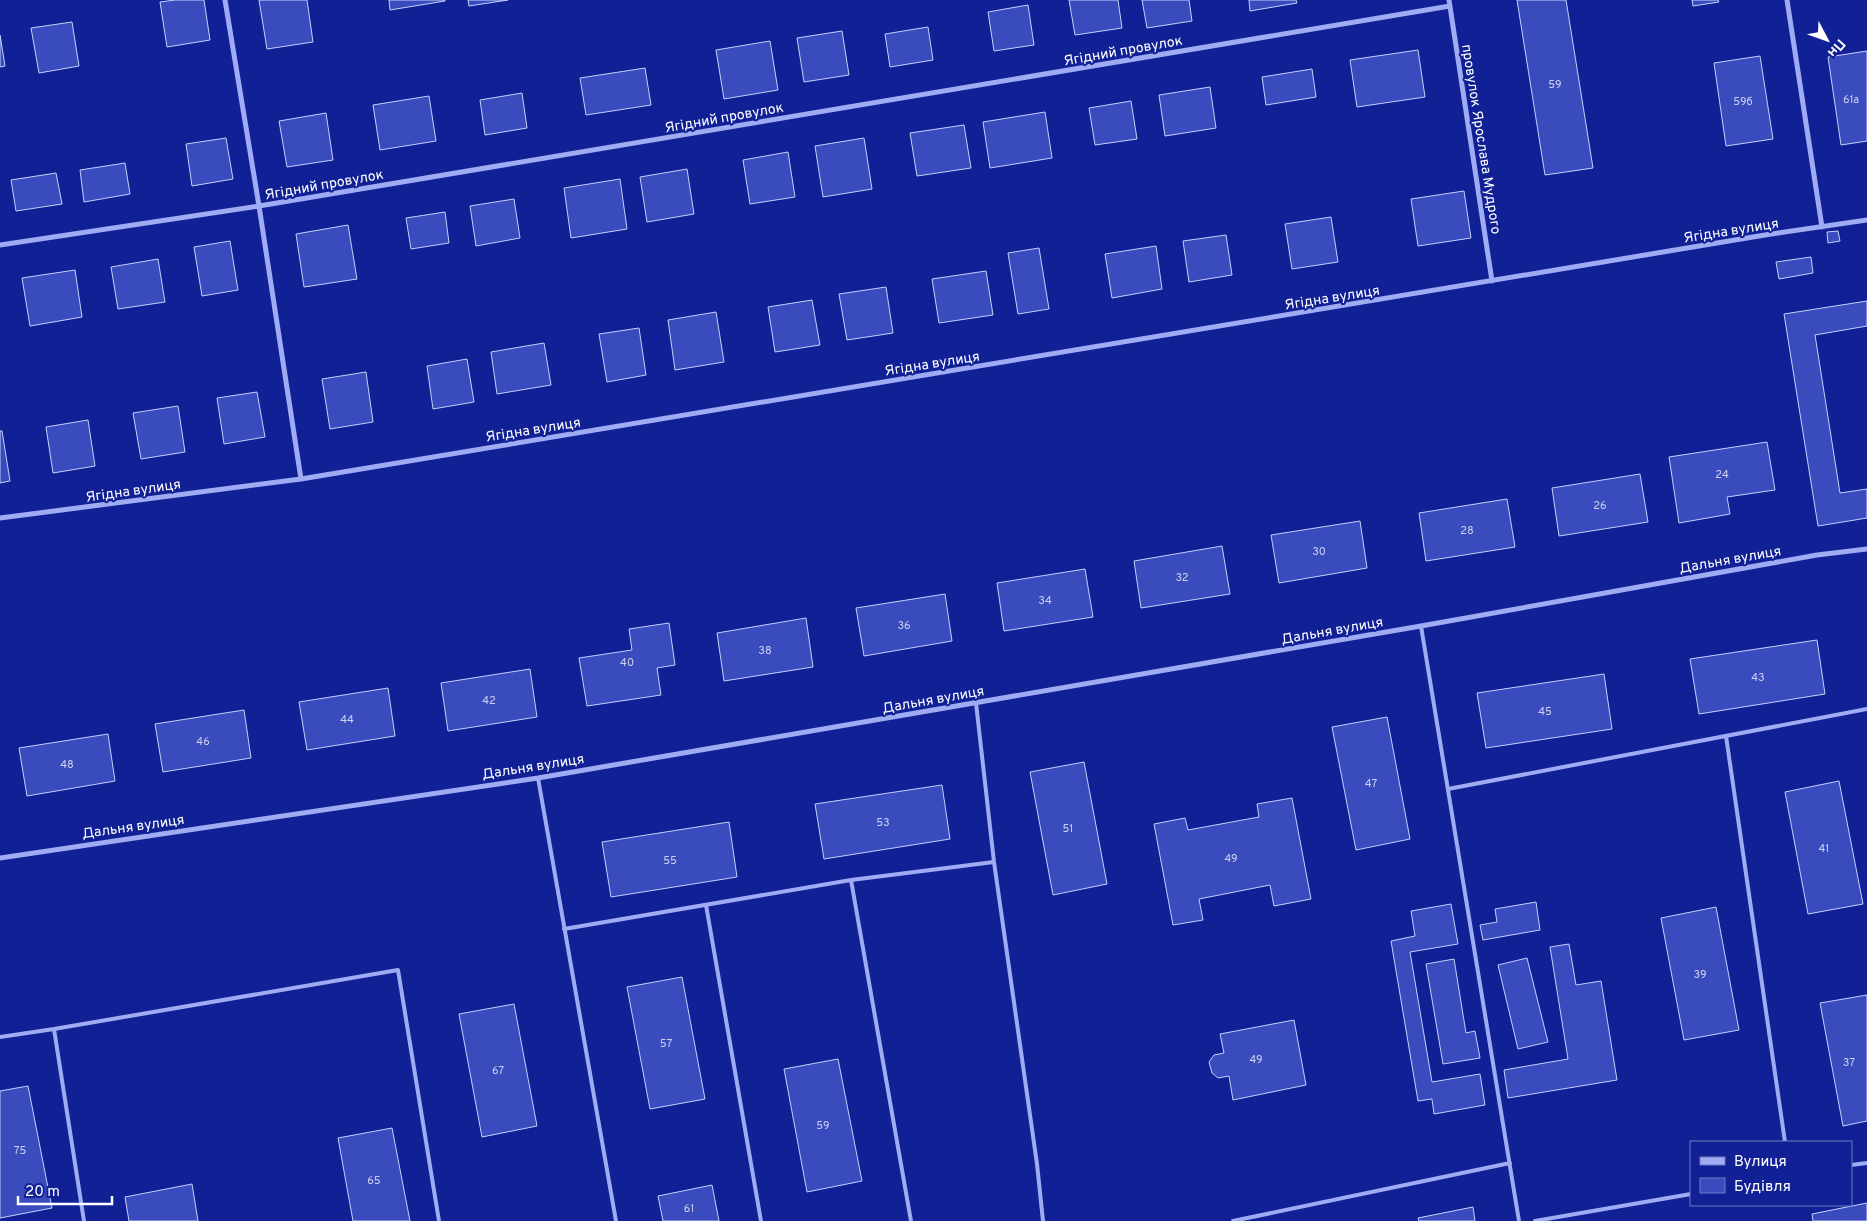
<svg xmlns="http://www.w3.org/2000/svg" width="1867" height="1221" viewBox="0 0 1867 1221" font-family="Overpass,sans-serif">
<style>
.building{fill:#394bbd;stroke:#c7cffe}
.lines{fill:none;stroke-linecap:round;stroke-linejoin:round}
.service{stroke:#9fabf3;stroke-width:4}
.minor{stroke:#9fabf3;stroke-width:5}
.labels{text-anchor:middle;stroke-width:4;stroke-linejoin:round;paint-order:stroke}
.number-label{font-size:11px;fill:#ced2ee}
.street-label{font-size:14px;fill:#fff;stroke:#112195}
</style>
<rect width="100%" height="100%" fill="#112195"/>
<path class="building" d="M 175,0 L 204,0 L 210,40 L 167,47 L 160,2 Z
M 259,0 L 307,0 L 313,42 L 267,49 Z
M 389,0 L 445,0 L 445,1 L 390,10 Z
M 468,0 L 508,0 L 469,6 Z
M 1069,0 L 1118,0 L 1122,28 L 1075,35 Z
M 1142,0 L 1189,0 L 1192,21 L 1147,28 Z
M 1249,0 L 1296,0 L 1297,3 L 1250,11 Z
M 1517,0 L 1566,0 L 1593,168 L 1545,175 Z
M 1692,0 L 1718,0 L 1719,2 L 1693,6 Z
M 1028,5 L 1034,45 L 994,51 L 988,12 Z
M 72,22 L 79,66 L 39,73 L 31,28 Z
M 928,27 L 933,60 L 890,67 L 885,34 Z
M 842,31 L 849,75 L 804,82 L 797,38 Z
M 0,35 L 5,66 L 0,67 Z
M 770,41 L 778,90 L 724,99 L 716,50 Z
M 1418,50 L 1425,97 L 1357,107 L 1350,60 Z
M 1867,51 L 1867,141 L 1841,145 L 1828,57 Z
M 1760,56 L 1773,139 L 1726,146 L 1714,63 Z
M 645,68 L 651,105 L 586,115 L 580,78 Z
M 1312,69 L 1316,97 L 1266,105 L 1262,77 Z
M 1210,87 L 1216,128 L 1165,136 L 1159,95 Z
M 522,93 L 527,128 L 485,135 L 480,100 Z
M 429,96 L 436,141 L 380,150 L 373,105 Z
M 1131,101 L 1137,139 L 1095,145 L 1089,108 Z
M 1045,112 L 1052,158 L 990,168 L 983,122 Z
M 326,113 L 333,160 L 287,167 L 279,121 Z
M 964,125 L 971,168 L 917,176 L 910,133 Z
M 226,138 L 233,179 L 192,186 L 186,144 Z
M 864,138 L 872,189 L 823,197 L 815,146 Z
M 788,152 L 795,197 L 750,204 L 743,160 Z
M 125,163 L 130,194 L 84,202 L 80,170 Z
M 687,169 L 694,214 L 647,222 L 640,177 Z
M 56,173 L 62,204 L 16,211 L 11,180 Z
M 620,179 L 627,229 L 571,238 L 564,188 Z
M 1464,191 L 1471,238 L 1418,246 L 1411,199 Z
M 514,199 L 520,238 L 476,246 L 470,206 Z
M 445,212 L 449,243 L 411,249 L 406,218 Z
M 1331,217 L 1338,262 L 1292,269 L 1285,224 Z
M 348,225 L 357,279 L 304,287 L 296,234 Z
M 1838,231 L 1840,241 L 1828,243 L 1827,232 Z
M 1226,235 L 1232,275 L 1189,282 L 1183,241 Z
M 230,241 L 238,290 L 202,296 L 194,247 Z
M 1156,246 L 1162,289 L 1112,298 L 1105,254 Z
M 1039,248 L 1049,309 L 1018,314 L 1008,253 Z
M 1811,257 L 1813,273 L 1779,279 L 1776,262 Z
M 158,259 L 165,302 L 118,309 L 111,267 Z
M 75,270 L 82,317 L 30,326 L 22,278 Z
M 986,271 L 993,315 L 939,323 L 932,279 Z
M 886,287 L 893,333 L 847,340 L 839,294 Z
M 812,300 L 820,345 L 775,352 L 768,307 Z
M 1867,301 L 1867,326 L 1815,335 L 1840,493 L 1867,489 L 1867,518 L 1818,526 L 1784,314 Z
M 716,312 L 724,362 L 675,370 L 668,320 Z
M 639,328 L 646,375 L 607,382 L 599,334 Z
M 544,343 L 551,385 L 497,394 L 491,352 Z
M 467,359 L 474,402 L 433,409 L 427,366 Z
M 366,372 L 373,422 L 330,429 L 322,379 Z
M 257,392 L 265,437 L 224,444 L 217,398 Z
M 178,406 L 185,452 L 141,459 L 133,413 Z
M 88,420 L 95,466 L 53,473 L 46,427 Z
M 0,431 L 2,431 L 10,481 L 0,483 Z
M 1767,442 L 1775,490 L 1727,497 L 1730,514 L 1679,523 L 1669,457 Z
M 1640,474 L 1648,522 L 1559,536 L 1552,488 Z
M 1507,499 L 1515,547 L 1426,561 L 1419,513 Z
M 1360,521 L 1367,568 L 1279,583 L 1271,535 Z
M 1222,546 L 1230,594 L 1141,608 L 1134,561 Z
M 1085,569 L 1093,617 L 1004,631 L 997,583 Z
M 945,594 L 952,641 L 864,656 L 856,608 Z
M 806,618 L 813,667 L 724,681 L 717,633 Z
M 669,623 L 675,665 L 657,668 L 661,695 L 587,706 L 579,658 L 632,650 L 629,629 Z
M 1817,640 L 1825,694 L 1699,714 L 1690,659 Z
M 530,669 L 537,717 L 448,731 L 441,683 Z
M 1604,674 L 1612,729 L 1486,748 L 1477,693 Z
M 388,688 L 395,736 L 307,750 L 299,702 Z
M 244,710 L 251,758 L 163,772 L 155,724 Z
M 1387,717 L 1410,839 L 1356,850 L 1332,727 Z
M 108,734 L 115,781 L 27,796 L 19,748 Z
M 1084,762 L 1107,884 L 1053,895 L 1030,772 Z
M 1839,781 L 1863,904 L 1808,914 L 1785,792 Z
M 942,785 L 950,839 L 824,859 L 815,804 Z
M 1292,798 L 1311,899 L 1274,906 L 1270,885 L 1199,899 L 1203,920 L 1173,925 L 1154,824 L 1185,818 L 1188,830 L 1259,817 L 1257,804 Z
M 729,822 L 737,877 L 611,897 L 602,842 Z
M 1536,902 L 1540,930 L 1483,940 L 1480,925 L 1497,922 L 1495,909 Z
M 1451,904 L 1458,944 L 1410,952 L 1432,1082 L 1480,1074 L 1485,1105 L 1434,1114 L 1432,1099 L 1418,1101 L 1391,941 L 1415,936 L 1411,911 Z
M 1716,907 L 1739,1030 L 1684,1040 L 1661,918 Z
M 1569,944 L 1576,985 L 1601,981 L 1617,1080 L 1508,1098 L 1504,1070 L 1568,1059 L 1550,947 Z
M 1527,958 L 1548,1042 L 1518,1049 L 1498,965 Z
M 1454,959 L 1466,1033 L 1475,1031 L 1480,1058 L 1443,1064 L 1426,964 Z
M 682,977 L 705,1099 L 650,1109 L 627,987 Z
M 1867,995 L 1867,1121 L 1843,1126 L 1820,1003 Z
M 514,1004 L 537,1126 L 482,1137 L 459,1014 Z
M 1294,1020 L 1306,1085 L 1233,1100 L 1229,1076 L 1218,1078 L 1212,1073 L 1209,1062 L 1214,1055 L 1224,1053 L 1220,1034 Z
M 838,1059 L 862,1181 L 807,1192 L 784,1069 Z
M 28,1086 L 52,1208 L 0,1218 L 0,1091 Z
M 392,1128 L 410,1221 L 353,1221 L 338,1138 Z
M 192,1184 L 198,1221 L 129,1221 L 125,1197 Z
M 712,1185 L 719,1221 L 663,1221 L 658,1196 Z
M 1867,1203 L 1867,1221 L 1813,1221 L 1812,1214 Z
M 1473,1207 L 1475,1221 L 1419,1221 L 1418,1218 Z"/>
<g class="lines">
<path class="service" d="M 1421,626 L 1519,1221
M 976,703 L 994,862 L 1037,1164 L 1043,1221
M 1726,736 L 1785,1142
M 538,778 L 616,1221
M 1448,789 L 1867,709
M 706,905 L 761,1221
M 564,929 L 851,880
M 54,1029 L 398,970 L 439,1221
M 0,1037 L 54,1029 L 84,1221
M 1851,1165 L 1867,1163
M 911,1221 L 851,880 L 994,862
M 1233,1221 L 1510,1163
M 1535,1221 L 1691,1194"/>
<path class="minor" d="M 225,0 L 259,206 L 301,479
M 1449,0 L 1492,281
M 1787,0 L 1822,227
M 0,245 L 259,206 L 1450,6
M 0,518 L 301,479 L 1765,235 L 1867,220
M 0,858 L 538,778 L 1421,626 L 1817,555 L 1867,549"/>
</g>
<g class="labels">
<g class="number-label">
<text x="1555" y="88">59</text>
<text x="1851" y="103">61а</text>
<text x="1743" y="105">59б</text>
<text x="1722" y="478">24</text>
<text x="1600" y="509">26</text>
<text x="1467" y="534">28</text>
<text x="1319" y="555">30</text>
<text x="1182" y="581">32</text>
<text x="1045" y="604">34</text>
<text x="904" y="629">36</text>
<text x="765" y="654">38</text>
<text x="627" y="666">40</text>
<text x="1758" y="681">43</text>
<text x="489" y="704">42</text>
<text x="1545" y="715">45</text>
<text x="347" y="723">44</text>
<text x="203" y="745">46</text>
<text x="67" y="768">48</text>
<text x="1371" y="787">47</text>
<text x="883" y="826">53</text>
<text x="1068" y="832">51</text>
<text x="1824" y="852">41</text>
<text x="1231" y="862">49</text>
<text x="670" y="864">55</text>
<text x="1700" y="978">39</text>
<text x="666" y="1047">57</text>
<text x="1256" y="1063">49</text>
<text x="1849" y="1066">37</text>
<text x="498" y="1074">67</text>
<text x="823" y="1129">59</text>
<text x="20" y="1154">75</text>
<text x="374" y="1184">65</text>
<text x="689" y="1212">61</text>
</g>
<g class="street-label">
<text transform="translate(1123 50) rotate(-10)" y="5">Ягідний провулок</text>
<text transform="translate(724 117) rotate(-10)" y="5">Ягідний провулок</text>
<text transform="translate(1482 139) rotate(81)" y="5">провулок Ярослава Мудрого</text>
<text transform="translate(324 184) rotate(-10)" y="5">Ягідний провулок</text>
<text transform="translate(1731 230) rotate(-9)" y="5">Ягідна вулиця</text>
<text transform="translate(1332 297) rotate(-9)" y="5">Ягідна вулиця</text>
<text transform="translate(932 363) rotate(-9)" y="5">Ягідна вулиця</text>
<text transform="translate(533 429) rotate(-9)" y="5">Ягідна вулиця</text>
<text transform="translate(133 490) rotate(-8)" y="5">Ягідна вулиця</text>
<text transform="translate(1730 559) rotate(-10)" y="5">Дальня вулиця</text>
<text transform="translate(1332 630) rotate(-10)" y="5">Дальня вулиця</text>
<text transform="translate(933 699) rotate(-10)" y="5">Дальня вулиця</text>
<text transform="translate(533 766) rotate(-9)" y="5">Дальня вулиця</text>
<text transform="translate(133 826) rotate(-8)" y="5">Дальня вулиця</text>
</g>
</g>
<rect x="1690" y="1141" width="162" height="65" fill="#112195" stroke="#707abf"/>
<rect x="1700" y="1157" width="25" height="8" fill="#9fabf3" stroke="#707abf"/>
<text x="1734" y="1166" font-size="15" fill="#ffffff">Вулиця</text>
<rect x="1700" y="1178" width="25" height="15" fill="#394bbd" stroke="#707abf"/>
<text x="1734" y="1191" font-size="15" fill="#ffffff">Будівля</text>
<g transform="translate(1827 40) rotate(131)" stroke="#112195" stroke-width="4" paint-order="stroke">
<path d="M0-4L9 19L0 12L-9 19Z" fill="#ffffff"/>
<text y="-8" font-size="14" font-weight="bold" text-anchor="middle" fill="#ffffff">Пн</text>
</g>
<path d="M18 1196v8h94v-8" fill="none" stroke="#ffffff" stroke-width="2.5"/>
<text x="25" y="1196" font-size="15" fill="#ffffff" stroke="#112195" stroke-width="4" paint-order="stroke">20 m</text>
</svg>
